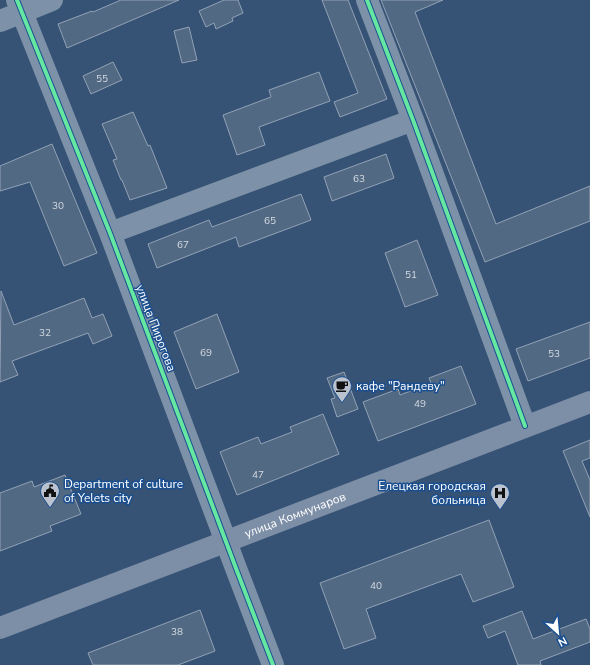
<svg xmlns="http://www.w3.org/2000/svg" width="590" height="665" viewBox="0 0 590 665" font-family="'Nunito Sans',sans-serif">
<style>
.building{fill:#526984;stroke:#92a2b6}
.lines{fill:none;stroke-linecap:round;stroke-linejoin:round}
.minor{stroke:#7d92a8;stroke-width:22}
.major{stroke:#7d8ea7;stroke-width:22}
.cycleway-casing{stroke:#1b4f8f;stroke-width:6}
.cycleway{stroke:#66e7a1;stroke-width:4}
.labels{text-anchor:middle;stroke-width:3;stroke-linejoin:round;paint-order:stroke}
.number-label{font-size:10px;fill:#d4dae0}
.street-label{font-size:12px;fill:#fff;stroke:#1b4f8f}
.poi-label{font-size:12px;fill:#fff;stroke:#1b4f8f;text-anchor:start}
</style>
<rect width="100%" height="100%" fill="#365274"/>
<path class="building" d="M 121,0 L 179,0 L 67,48 L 58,24 L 92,11 L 93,12 Z
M 224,0 L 238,0 L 243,13 L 232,18 L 233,21 L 216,29 L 214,23 L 206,27 L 199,11 Z
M 322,0 L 348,0 L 387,99 L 340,117 L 334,102 L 358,93 Z
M 381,0 L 443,0 L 415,12 L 496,224 L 590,186 L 590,221 L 485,262 Z
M 189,27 L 197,60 L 182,63 L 174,31 Z
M 113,62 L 122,80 L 91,94 L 83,76 Z
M 319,72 L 330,101 L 259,127 L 265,145 L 237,155 L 223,115 L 271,97 L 269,90 Z
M 133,112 L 148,146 L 150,145 L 167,188 L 130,200 L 122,180 L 121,180 L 113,160 L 117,159 L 102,124 Z
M 52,144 L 97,253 L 64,266 L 30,182 L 0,191 L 0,166 Z
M 386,154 L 394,178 L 332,201 L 324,177 Z
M 301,194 L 311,220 L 239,247 L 236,237 L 157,268 L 148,244 L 209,220 L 212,227 Z
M 417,240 L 438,295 L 405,307 L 385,253 Z
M 1,291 L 14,325 L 84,298 L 92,318 L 103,314 L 112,336 L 93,344 L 88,333 L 12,361 L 18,375 L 0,382 Z
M 217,314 L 239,372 L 196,389 L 174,332 Z
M 590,322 L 590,358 L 528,381 L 516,349 Z
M 461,366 L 476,404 L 378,441 L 363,402 L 398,389 L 400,395 L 431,383 L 429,378 Z
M 344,372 L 358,409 L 337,417 L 331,399 L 335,398 L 327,378 Z
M 323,414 L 339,454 L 237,495 L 220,452 L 258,437 L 261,444 L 292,432 L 290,427 Z
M 590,440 L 590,458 L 582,461 L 590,480 L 590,517 L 563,451 Z
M 65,475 L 81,514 L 50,526 L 52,531 L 0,551 L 0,493 L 32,481 L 34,487 Z
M 489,520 L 514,587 L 473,602 L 461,574 L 366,609 L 376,638 L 344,649 L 320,583 Z
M 200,610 L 215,651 L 178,665 L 93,665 L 88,653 Z
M 522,611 L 533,639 L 586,619 L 590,629 L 590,642 L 540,661 L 541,665 L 518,665 L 505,631 L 488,638 L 483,626 Z"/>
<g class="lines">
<path class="minor" d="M 17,0 L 110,233 L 237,571 L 273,665
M 367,0 L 413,120 L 525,426
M 0,21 L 52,0
M 110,233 L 413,120"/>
<path class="major" id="s1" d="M 0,628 L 590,402"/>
<defs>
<path id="cycleway" d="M 17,0 L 110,233 L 237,571 L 273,665
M 367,0 L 413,120 L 525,426"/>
</defs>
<use href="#cycleway" class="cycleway-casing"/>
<use href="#cycleway" class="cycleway"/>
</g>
<defs>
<symbol id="cafe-pin" viewBox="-11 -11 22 30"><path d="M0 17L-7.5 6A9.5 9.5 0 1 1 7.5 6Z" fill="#b9c2ce" stroke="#1b4f8f"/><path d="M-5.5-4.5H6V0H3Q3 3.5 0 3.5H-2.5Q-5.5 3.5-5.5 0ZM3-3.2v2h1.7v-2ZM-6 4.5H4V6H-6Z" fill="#111"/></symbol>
<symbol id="civic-pin" viewBox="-11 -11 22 30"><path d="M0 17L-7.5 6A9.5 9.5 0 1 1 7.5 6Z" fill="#b9c2ce" stroke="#1b4f8f"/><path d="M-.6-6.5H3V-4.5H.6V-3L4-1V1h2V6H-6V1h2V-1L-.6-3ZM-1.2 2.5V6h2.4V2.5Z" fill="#111"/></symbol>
<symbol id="hospital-pin" viewBox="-11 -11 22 30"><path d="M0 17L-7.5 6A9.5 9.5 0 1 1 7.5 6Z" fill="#b9c2ce" stroke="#1b4f8f"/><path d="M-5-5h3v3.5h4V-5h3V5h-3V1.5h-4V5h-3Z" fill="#111"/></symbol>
</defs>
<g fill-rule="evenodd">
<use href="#cafe-pin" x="331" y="375" width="22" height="30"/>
<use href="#civic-pin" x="39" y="480" width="22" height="30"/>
<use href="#hospital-pin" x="489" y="482" width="22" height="30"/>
</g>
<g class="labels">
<g class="number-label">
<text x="102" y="82">55</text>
<text x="359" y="182">63</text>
<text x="58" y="209">30</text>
<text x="270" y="224">65</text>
<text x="183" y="248">67</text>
<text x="411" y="278">51</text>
<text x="45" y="336">32</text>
<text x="206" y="356">69</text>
<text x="554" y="357">53</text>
<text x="420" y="407">49</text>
<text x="258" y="478">47</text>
<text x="376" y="589">40</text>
<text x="177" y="635">38</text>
</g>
<g class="street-label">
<text transform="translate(156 328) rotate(69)" y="4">улица Пирогова</text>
<text dy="4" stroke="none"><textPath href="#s1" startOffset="316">улица Коммунаров</textPath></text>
</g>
<g class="poi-label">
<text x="356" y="390">кафе "Рандеву"</text>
<text x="64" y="488">Department of culture<tspan x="64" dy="14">of Yelets city</tspan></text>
<text x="486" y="490" text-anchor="end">Елецкая городская<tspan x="486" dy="14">больница</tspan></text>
</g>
</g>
<g transform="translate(558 633) rotate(153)" stroke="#1b4f8f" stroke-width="3" paint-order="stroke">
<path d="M0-3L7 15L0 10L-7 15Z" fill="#ffffff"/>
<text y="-6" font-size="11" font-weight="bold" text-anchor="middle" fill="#ffffff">N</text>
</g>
</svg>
